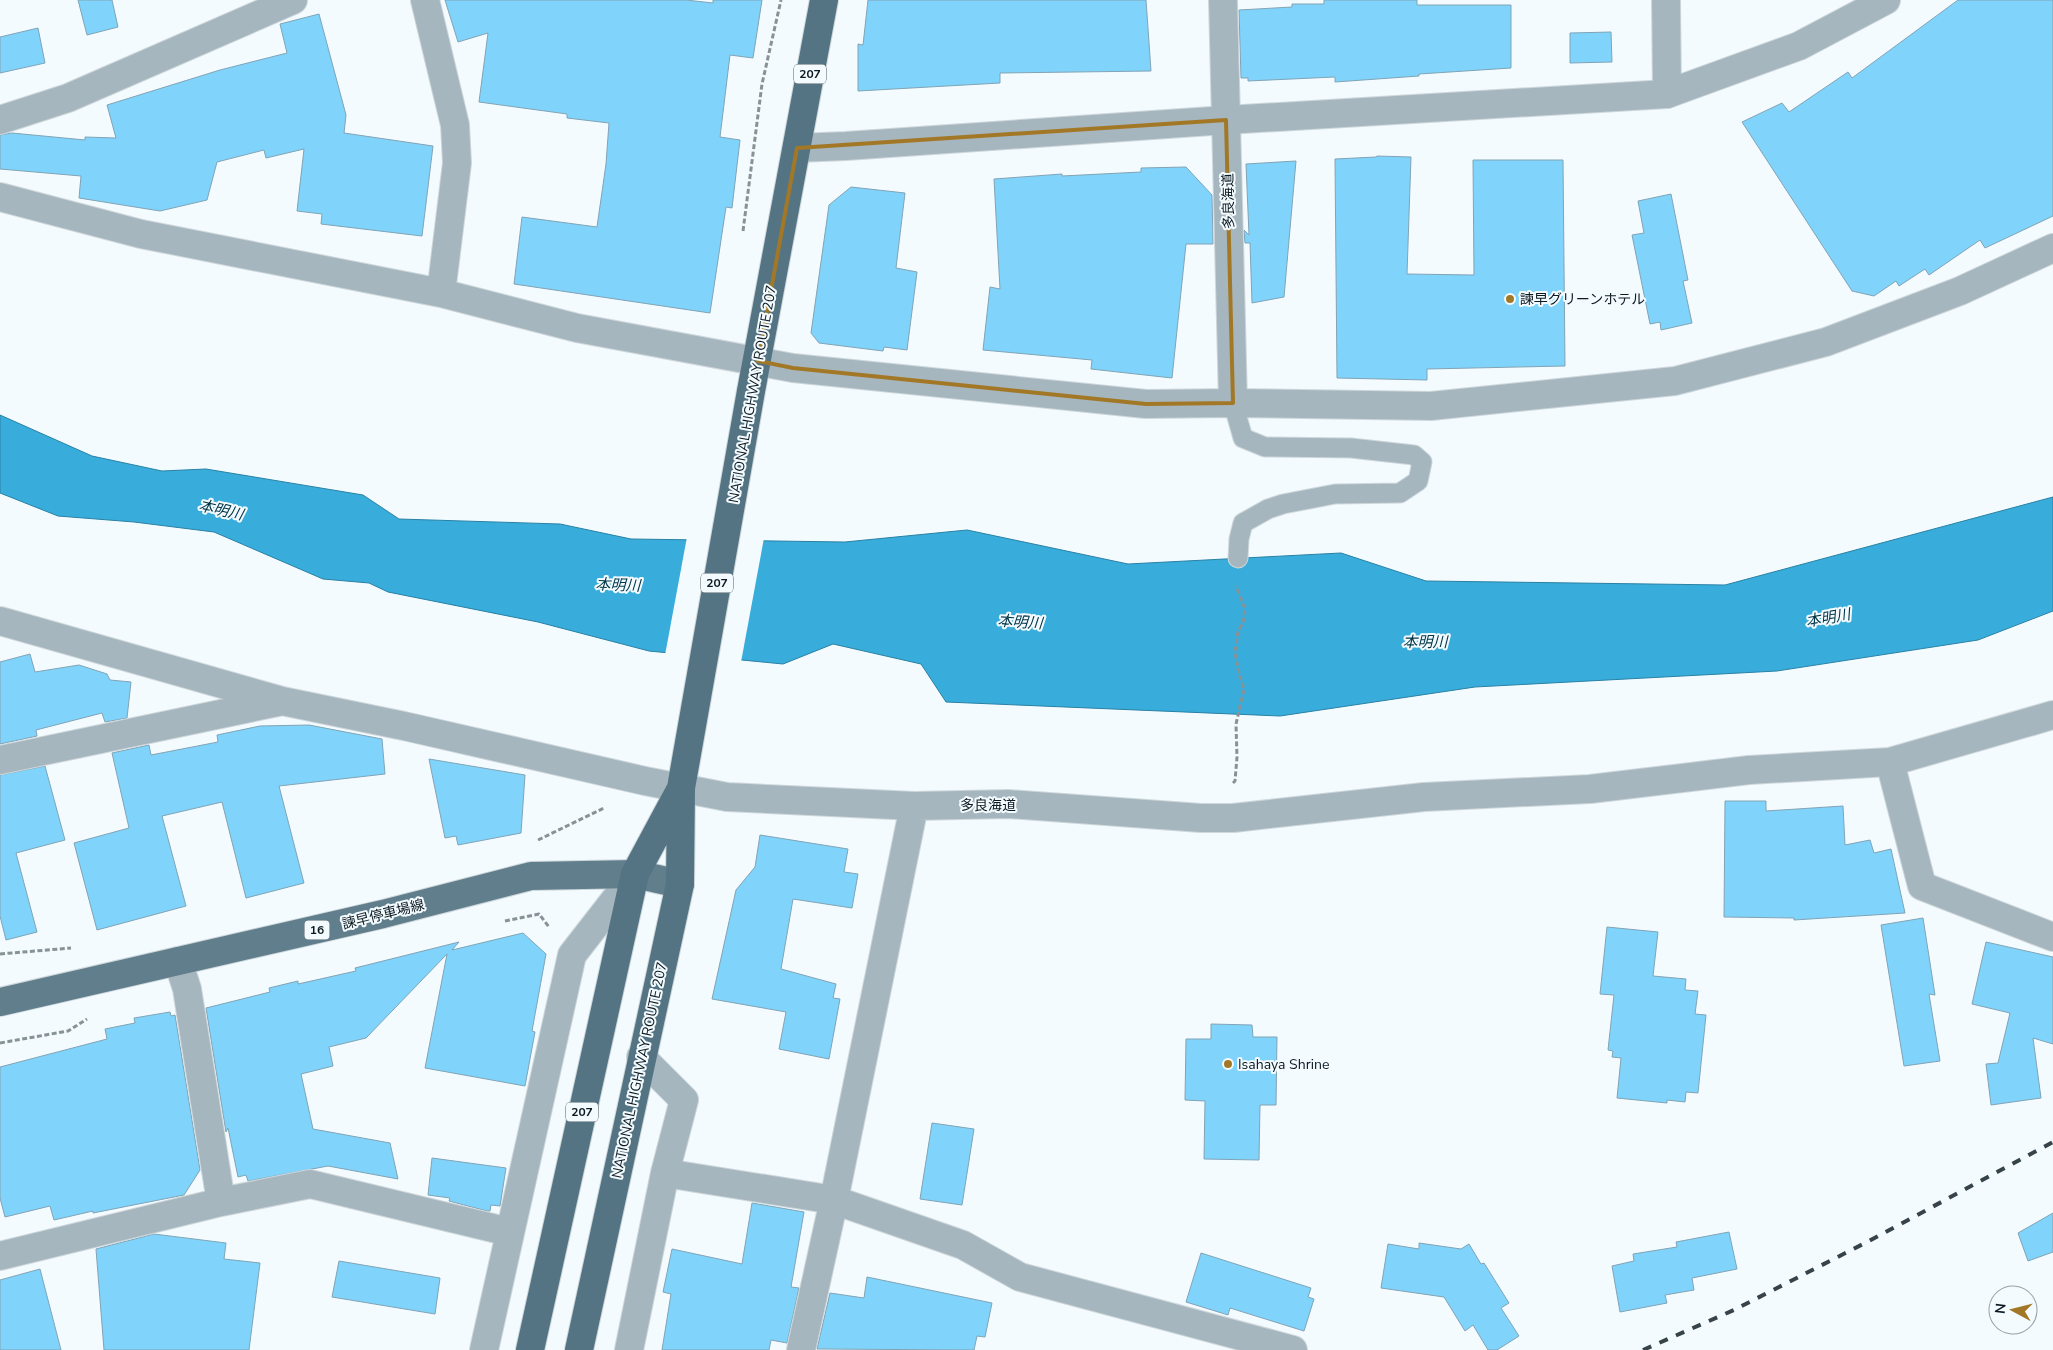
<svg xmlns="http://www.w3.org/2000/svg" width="2053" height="1350" viewBox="0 0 2053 1350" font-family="'Nunito Sans','Noto Sans JP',sans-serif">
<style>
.water{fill:#38addc;stroke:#2a81a4}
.pier{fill:#f3fbff}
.building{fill:#80d3fa;stroke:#80a4b6}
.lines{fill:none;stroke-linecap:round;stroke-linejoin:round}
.service-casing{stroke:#ced7db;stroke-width:21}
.minor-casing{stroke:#ced7db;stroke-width:30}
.tertiary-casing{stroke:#ced7db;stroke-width:30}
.primary-casing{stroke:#ced7db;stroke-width:30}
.trunk-casing{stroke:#ced7db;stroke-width:30}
.path{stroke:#879297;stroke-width:3;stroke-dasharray:5 2.5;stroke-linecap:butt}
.service{stroke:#a6b6be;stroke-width:19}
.minor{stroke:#a6b6be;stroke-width:28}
.tertiary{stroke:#a6b6be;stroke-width:28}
.primary{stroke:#607e8c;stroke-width:28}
.trunk{stroke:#547483;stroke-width:28}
.rail{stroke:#364349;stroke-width:4;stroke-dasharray:9 9;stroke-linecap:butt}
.marked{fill:none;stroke:#a27827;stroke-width:4;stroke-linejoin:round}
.poi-dot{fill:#a27827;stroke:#f3fbff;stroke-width:2}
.labels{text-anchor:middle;stroke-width:4;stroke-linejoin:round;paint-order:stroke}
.shield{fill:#f3fbff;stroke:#515d63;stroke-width:1}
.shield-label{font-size:12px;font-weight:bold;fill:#0b1920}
.street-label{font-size:14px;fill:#0b1920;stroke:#f3fbff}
.poi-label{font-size:14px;fill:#0b1920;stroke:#f3fbff;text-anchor:start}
.water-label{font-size:15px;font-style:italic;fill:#003548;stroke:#f3fbff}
</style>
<rect width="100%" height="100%" fill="#f3fbff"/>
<path class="water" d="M 0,415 L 92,456 L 162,471 L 206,469 L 363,495 L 399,519 L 560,524 L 631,539 L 845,542 L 967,530 L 1128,564 L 1341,553 L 1426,581 L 1725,585 L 2053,497 L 2053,611 L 1978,640 L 1777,671 L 1475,687 L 1280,716 L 946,702 L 921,664 L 833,644 L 783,664 L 649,651 L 538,622 L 388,592 L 369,583 L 323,579 L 214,532 L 134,522 L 58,516 L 0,493 Z"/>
<path class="pier" d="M 687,537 L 764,538 L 741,662 L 665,655 Z"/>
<path class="building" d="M 78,0 L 112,0 L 118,27 L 87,35 Z
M 445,0 L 686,0 L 713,3 L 713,0 L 762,0 L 753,58 L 730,55 L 720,137 L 740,140 L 732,208 L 726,207 L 710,313 L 514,284 L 522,217 L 597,227 L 606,164 L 609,123 L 567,118 L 567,114 L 479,102 L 488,33 L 458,42 Z
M 868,0 L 1146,0 L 1151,71 L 1000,73 L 1000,83 L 858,91 L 858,44 L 863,45 Z
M 1324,0 L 1417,0 L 1417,5 L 1511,5 L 1511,68 L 1419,74 L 1419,76 L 1335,82 L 1335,77 L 1248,81 L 1248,78 L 1241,78 L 1239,10 L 1292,7 L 1292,4 L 1324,4 Z
M 1958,0 L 2053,0 L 2053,216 L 1985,248 L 1980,240 L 1929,275 L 1925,269 L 1899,286 L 1896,281 L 1874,296 L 1852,291 L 1742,122 L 1782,103 L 1789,112 L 1848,72 L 1852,78 Z
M 319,14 L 346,115 L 344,133 L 433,146 L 422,236 L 321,224 L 322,214 L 297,211 L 304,149 L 266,158 L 264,150 L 217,162 L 207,200 L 160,211 L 79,198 L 81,176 L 0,169 L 0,135 L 12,133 L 85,140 L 85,137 L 116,138 L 107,105 L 220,70 L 287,53 L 280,24 Z
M 38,28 L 45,63 L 0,73 L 0,37 Z
M 1611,32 L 1612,62 L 1570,63 L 1570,33 Z
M 1377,156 L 1411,157 L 1407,274 L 1474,275 L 1473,160 L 1563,160 L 1565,366 L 1427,369 L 1427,380 L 1337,378 L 1335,159 L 1376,157 Z
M 1296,161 L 1284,297 L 1252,303 L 1250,243 L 1245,243 L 1244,230 L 1249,235 L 1246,164 Z
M 1186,167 L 1212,195 L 1213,244 L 1186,244 L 1172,378 L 1091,369 L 1092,360 L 983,350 L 990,287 L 1000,289 L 994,179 L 1062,174 L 1062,176 L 1141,172 L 1141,168 Z
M 851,187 L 905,193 L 896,268 L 917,272 L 907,350 L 884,347 L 883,351 L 819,343 L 811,333 L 829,205 Z
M 1671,194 L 1688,280 L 1683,281 L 1692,323 L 1661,330 L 1660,322 L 1650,324 L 1632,235 L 1644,233 L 1638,201 Z
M 30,654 L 35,672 L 79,665 L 107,674 L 110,680 L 131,682 L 127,718 L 105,722 L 102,713 L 36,730 L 37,736 L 0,744 L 0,662 Z
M 309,725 L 382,739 L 385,774 L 279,786 L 304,883 L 246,898 L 222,802 L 162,816 L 186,906 L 97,930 L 74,843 L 129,828 L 112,753 L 149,745 L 151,755 L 218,742 L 217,735 L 260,726 Z
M 429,759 L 525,775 L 521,833 L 458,845 L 456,836 L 445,838 Z
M 45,766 L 65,840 L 16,853 L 37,932 L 6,940 L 0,916 L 0,775 Z
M 1725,801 L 1766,801 L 1766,811 L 1843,806 L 1845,845 L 1870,840 L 1874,853 L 1891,849 L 1905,913 L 1794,920 L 1794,918 L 1724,917 Z
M 760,835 L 848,849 L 844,872 L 858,874 L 852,908 L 793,899 L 781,969 L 836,984 L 833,998 L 840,999 L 829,1059 L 779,1049 L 786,1012 L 712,999 L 736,890 L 755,867 Z
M 1923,918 L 1935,995 L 1929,994 L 1940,1061 L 1904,1066 L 1881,925 Z
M 1607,927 L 1658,932 L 1653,976 L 1686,979 L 1685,990 L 1698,991 L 1695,1014 L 1706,1015 L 1698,1093 L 1686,1092 L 1685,1102 L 1667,1100 L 1667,1103 L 1617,1098 L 1621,1058 L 1612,1057 L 1613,1051 L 1608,1050 L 1614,995 L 1600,994 Z
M 523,933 L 546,954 L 532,1031 L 535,1032 L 525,1086 L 425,1068 L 447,954 L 366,1038 L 329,1047 L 333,1066 L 301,1074 L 313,1129 L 390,1143 L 398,1179 L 328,1166 L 248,1181 L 246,1175 L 238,1177 L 228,1128 L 226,1132 L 206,1008 L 270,992 L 269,988 L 298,981 L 298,984 L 356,971 L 355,968 L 459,942 L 452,950 Z
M 1986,942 L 2053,957 L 2053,1044 L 2033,1038 L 2041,1098 L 1991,1105 L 1986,1064 L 1998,1063 L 2010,1013 L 1972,1004 Z
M 170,1012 L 171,1016 L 175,1015 L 200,1170 L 184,1195 L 93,1213 L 93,1211 L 54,1220 L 50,1206 L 5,1217 L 0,1198 L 0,1067 L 107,1039 L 105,1029 L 135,1023 L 134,1018 Z
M 1211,1024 L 1252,1025 L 1253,1037 L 1277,1037 L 1276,1105 L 1260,1105 L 1259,1160 L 1204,1159 L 1205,1101 L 1185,1100 L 1186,1039 L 1211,1039 Z
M 932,1123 L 974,1129 L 962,1205 L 920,1199 Z
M 432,1158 L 506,1168 L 500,1206 L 491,1205 L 490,1211 L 487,1211 L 449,1201 L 450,1198 L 428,1195 Z
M 752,1203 L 804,1212 L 791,1287 L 799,1288 L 787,1343 L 771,1340 L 769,1350 L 662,1350 L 671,1294 L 663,1292 L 672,1249 L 742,1264 Z
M 2053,1213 L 2053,1252 L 2028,1261 L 2018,1233 Z
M 1729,1232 L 1737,1269 L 1692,1278 L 1694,1290 L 1665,1295 L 1667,1303 L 1620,1312 L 1612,1266 L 1634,1261 L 1633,1254 L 1677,1247 L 1676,1242 Z
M 154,1234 L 226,1243 L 224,1259 L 260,1263 L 249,1350 L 104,1350 L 96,1249 Z
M 1419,1243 L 1461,1249 L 1469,1244 L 1481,1264 L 1484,1263 L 1509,1303 L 1501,1308 L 1519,1336 L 1497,1350 L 1488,1350 L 1473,1325 L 1465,1331 L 1444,1297 L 1381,1288 L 1388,1244 L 1419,1249 Z
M 1201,1253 L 1311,1288 L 1308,1297 L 1314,1299 L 1304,1331 L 1230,1308 L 1228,1315 L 1186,1302 Z
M 339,1261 L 440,1278 L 435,1314 L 332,1297 Z
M 40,1269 L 61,1350 L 0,1350 L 0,1280 Z
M 867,1277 L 992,1303 L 985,1337 L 977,1336 L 974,1350 L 817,1349 L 830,1293 L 864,1298 Z"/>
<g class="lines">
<defs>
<path id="service" d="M 1233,403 L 1243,438 L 1265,447 L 1351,448 L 1414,455 L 1422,462 L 1418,481 L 1400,493 L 1335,494 L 1283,504 L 1268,509 L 1243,523 L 1239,539 L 1238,558"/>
<path id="minor" d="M 425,0 L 455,125 L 457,163 L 441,293
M 1223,0 L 1233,403
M 1666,0 L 1667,94
M 0,120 L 68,98 L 293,0
M 0,197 L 141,234 L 441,293 L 577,328 L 793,368 L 1146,404 L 1233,403 L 1431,406 L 1675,381 L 1826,342 L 1960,291 L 2053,248
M 0,621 L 282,701 L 404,726 L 645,781 L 727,797 L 914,806 L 1008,804 L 1201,818 L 1233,818 L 1424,797 L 1590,789 L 1749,770 L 1890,762 L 2053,715
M 0,760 L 278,702
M 1890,762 L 1922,886 L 2053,937
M 178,961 L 187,989 L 221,1202
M 665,1173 L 834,1200 L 963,1245 L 1020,1277 L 1293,1350
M 0,1256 L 221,1202 L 310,1184 L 509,1232
M 484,1350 L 572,955 L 635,874
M 629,1350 L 665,1173 L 684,1100 L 641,1057
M 801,1350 L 834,1200 L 914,806"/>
<path id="tertiary" d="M 797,148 L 846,146 L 1226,120 L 1667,94 L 1799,46 L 1886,0"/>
<path id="primary" d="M 0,1002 L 383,914 L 531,876 L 635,874 L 680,884"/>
<path id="trunk" d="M 530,1350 L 635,874 L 679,792
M 579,1350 L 680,884 L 681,788 L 751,391 L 824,0"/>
</defs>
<use href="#service" class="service-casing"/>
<use href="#minor" class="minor-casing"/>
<use href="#tertiary" class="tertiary-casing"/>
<use href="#primary" class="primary-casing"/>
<use href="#trunk" class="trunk-casing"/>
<path class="path" d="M 743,231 L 762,84 L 781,0
M 1233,783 L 1235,781 L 1237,757 L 1236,724 L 1244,689 L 1239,674 L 1235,653 L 1238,631 L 1243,623 L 1245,609 L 1236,586
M 538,840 L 604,808
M 505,921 L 539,914 L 549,927
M 0,954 L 71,948
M 0,1043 L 68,1031 L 87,1019"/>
<use href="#service" class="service"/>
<use href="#minor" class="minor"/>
<use href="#tertiary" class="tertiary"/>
<use href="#primary" class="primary"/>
<use href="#trunk" class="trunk"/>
<path class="rail" d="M 1643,1350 L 1734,1310 L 1867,1242 L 2053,1142"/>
</g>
<path class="marked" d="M 1226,120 L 1233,403 L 1146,404 L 793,368 L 758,361 L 797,148 Z"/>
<g class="poi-dot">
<circle cx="1510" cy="299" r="5"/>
<circle cx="1228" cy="1064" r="5"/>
</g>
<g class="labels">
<g class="shield">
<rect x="794" y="64.5" width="32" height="19" rx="4"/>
<rect x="701" y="573.5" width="32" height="19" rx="4"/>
<rect x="304.5" y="920.5" width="25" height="19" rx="4"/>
<rect x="566" y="1102.5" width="32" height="19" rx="4"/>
</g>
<g class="shield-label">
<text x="810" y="78">207</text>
<text x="717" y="587">207</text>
<text x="317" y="934">16</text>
<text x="582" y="1116">207</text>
</g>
<g class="street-label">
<text transform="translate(1228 201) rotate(-91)" y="5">多良海道</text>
<text transform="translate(752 394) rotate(-80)" y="5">NATIONAL HIGHWAY ROUTE 207</text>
<text x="988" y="810">多良海道</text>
<text transform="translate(383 914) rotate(-14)" y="5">諫早停車場線</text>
<text transform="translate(639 1070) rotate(-78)" y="5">NATIONAL HIGHWAY ROUTE 207</text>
</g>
<g class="poi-label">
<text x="1520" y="304">諫早グリーンホテル</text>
<text x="1238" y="1069">Isahaya Shrine</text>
</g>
<g class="water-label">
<text transform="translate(221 510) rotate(13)" y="5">本明川</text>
<text transform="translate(618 585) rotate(2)" y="5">本明川</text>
<text transform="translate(1828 618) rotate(-10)" y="5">本明川</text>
<text transform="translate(1020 622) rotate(4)" y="5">本明川</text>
<text x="1425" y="647">本明川</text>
</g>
</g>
<g transform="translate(2013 1310) rotate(277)"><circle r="24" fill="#f3fbff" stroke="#96a1a6"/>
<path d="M0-4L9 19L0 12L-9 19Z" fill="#a27827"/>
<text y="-8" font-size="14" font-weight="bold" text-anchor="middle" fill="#0b1920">N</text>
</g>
</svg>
